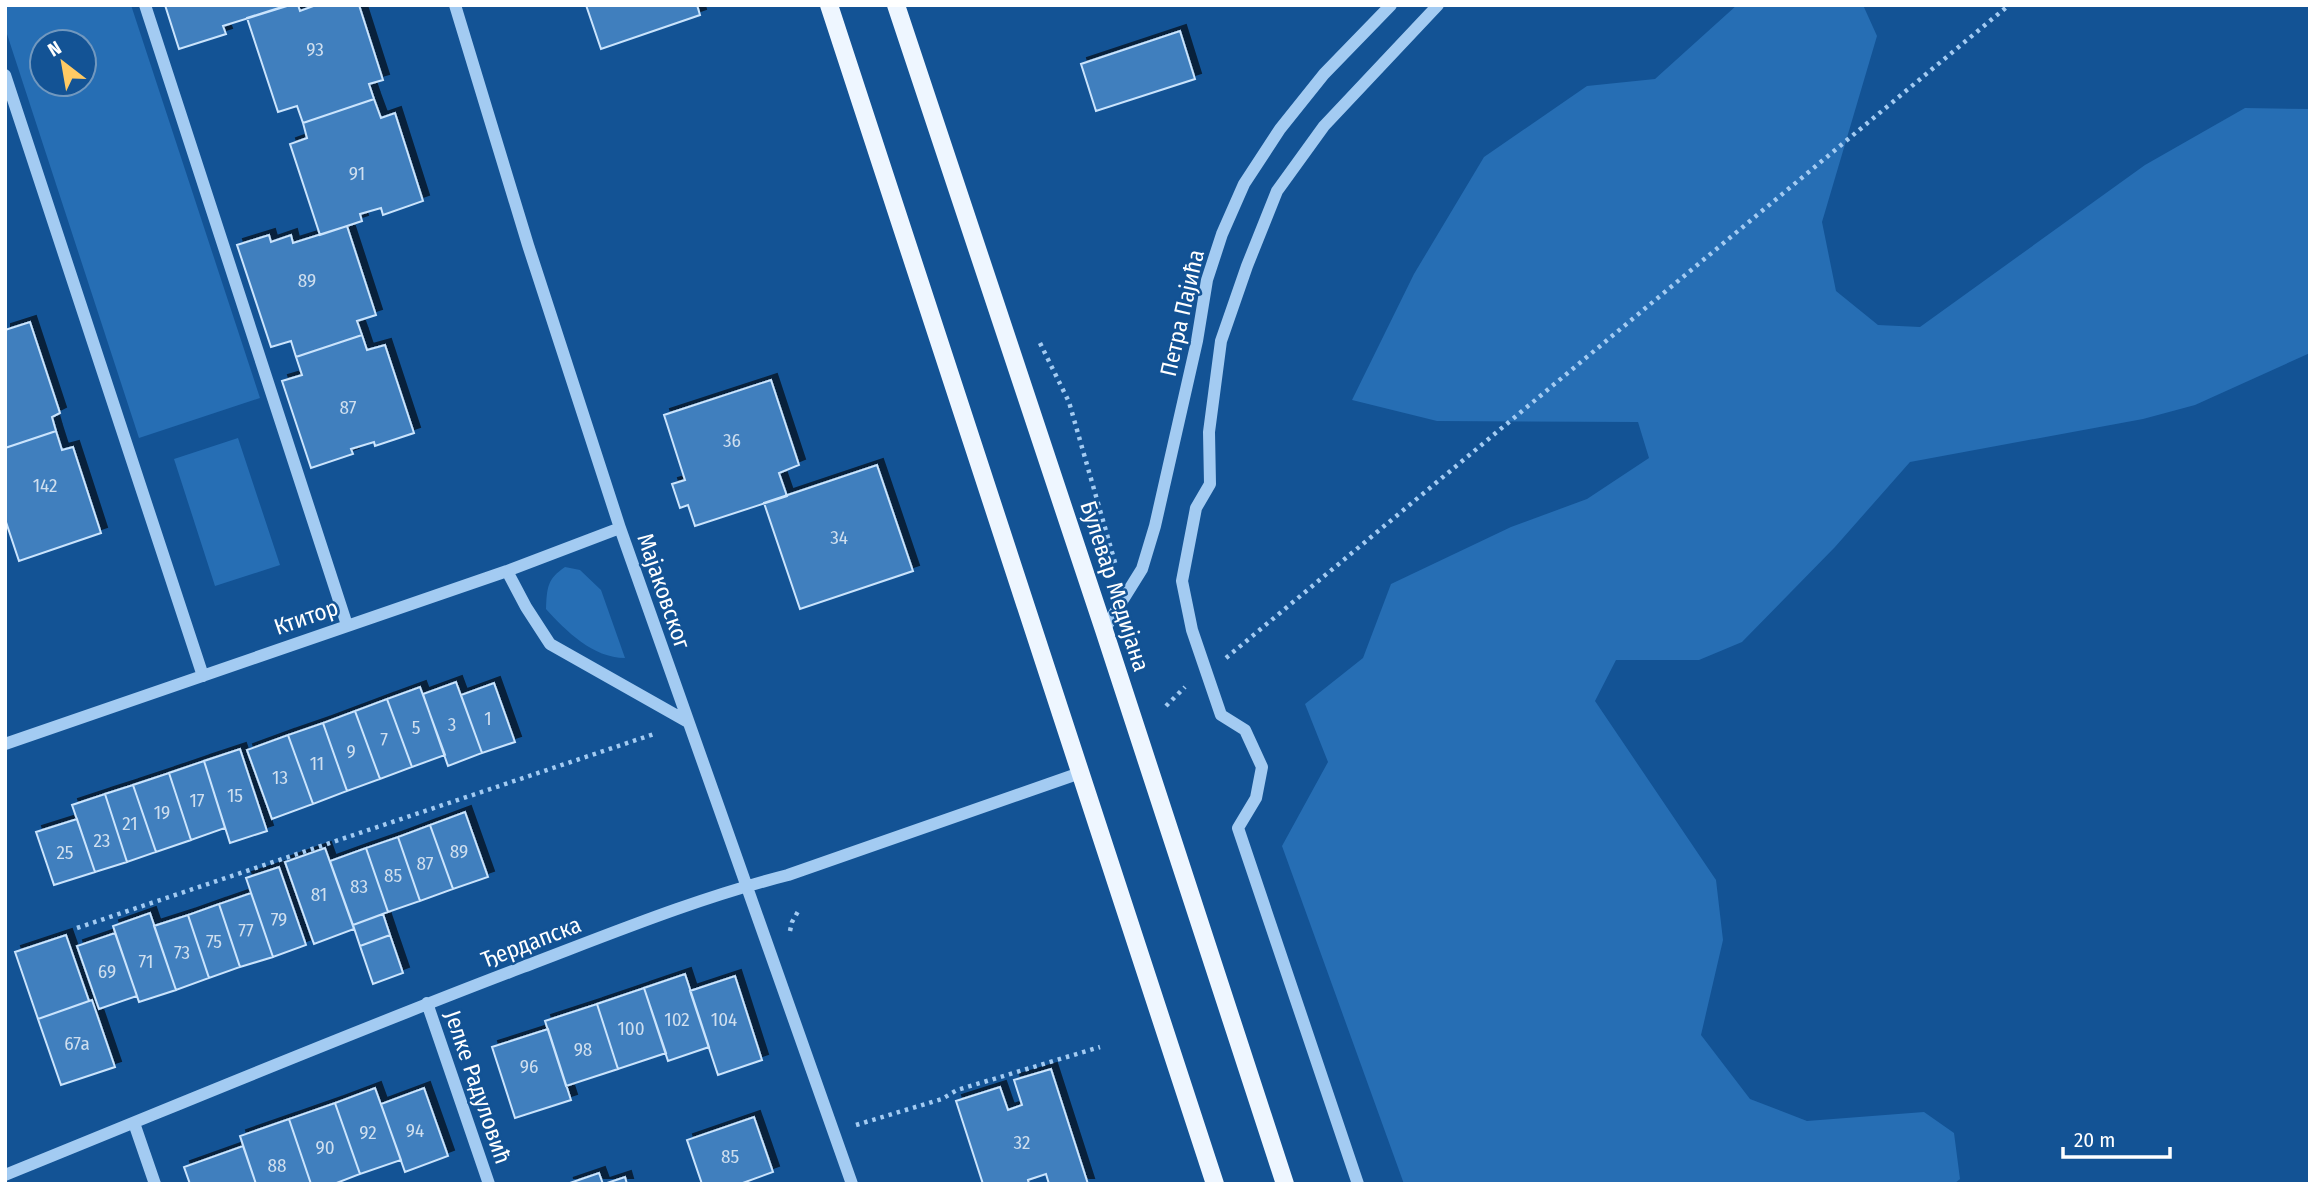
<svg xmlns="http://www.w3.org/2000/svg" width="2315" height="1189" viewBox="0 0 2315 1189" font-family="'Fira Sans Condensed',sans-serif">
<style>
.green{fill:#266eb4;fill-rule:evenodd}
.building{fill:#407fbe;stroke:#cae4fd;stroke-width:2;filter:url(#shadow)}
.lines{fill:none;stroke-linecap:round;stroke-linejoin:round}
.path{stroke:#a3cbf2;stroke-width:4.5;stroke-dasharray:3.5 5;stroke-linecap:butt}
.minor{stroke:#a3cbf2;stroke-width:12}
.major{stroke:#eef6ff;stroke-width:18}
.labels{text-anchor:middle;stroke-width:5;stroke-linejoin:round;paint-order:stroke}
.number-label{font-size:19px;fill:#cfdfef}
.street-label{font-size:23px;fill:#fff;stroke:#135395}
</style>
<defs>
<filter id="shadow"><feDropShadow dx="6" dy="-6" stdDeviation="0" flood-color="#0009"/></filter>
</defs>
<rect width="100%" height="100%" fill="#135395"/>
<path class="green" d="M 5,5 L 131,5 L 260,398 L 139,438 L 5,28 ZM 42,42 L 84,42 L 84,84 L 42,84 Z
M 1737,5 L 1863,5 L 1877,36 L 1822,222 L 1836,291 L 1878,325 L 1920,327 L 2145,165 L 2245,108 L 2310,109 L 2310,353 L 2195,405 L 2143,419 L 1910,462 L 1835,547 L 1742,642 L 1699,660 L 1616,660 L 1595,701 L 1716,880 L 1723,940 L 1701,1035 L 1750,1099 L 1807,1121 L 1924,1112 L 1954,1133 L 1960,1179 L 1954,1184 L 1404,1184 L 1282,846 L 1328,762 L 1305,704 L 1363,658 L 1391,584 L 1511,527 L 1587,499 L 1649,458 L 1638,422 L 1437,421 L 1352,400 L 1414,274 L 1484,157 L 1587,86 L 1655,79 Z
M 238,438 L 280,565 L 215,586 L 174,459 Z
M 565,567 L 580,570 L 601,590 L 625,658 C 593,658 566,631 546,609 C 547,588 547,579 565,567 Z"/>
<path class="building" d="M 165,5 L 286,5 L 287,6 L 223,26 L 226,34 L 179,49 Z
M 298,5 L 300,11 L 316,5 L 359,5 L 383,80 L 369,84 L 374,99 L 303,123 L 297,106 L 278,112 L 247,18 L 288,5 Z
M 586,5 L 697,5 L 700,15 L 601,49 Z
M 1180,31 L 1195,79 L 1096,111 L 1081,64 Z
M 374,99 L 381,118 L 395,113 L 423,201 L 383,215 L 381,208 L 360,214 L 362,221 L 320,235 L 290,144 L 307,138 L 303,123 Z
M 347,226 L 376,315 L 357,321 L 362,335 L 296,357 L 291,341 L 271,347 L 237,245 L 269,235 L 271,242 L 291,235 L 293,243 Z
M 30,322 L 60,413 L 52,417 L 56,431 L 5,448 L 5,330 Z
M 362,335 L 367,350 L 385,345 L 414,433 L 375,446 L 374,442 L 351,449 L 353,454 L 311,468 L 282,381 L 302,375 L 296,357 Z
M 771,380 L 799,465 L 779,473 L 787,496 L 695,526 L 688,505 L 680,508 L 672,484 L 685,480 L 664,415 Z
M 56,431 L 62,450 L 73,447 L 101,533 L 19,561 L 5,519 L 5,448 Z
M 877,465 L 913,571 L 800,609 L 764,503 Z
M 456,682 L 482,753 L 448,766 L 423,694 Z
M 494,683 L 515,742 L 482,753 L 461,695 Z
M 420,687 L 445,755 L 412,767 L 387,699 Z
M 387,699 L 412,767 L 380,779 L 355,711 Z
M 355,711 L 380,779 L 347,791 L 323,723 Z
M 323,723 L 347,791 L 313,804 L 288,735 Z
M 288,735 L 313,804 L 272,819 L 247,750 Z
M 240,749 L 267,831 L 230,843 L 204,761 Z
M 204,761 L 225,828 L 191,840 L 169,773 Z
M 169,773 L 191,840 L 156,852 L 133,785 Z
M 133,785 L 156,852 L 127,862 L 105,794 Z
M 105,794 L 127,862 L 95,872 L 72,805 Z
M 465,812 L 488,877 L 453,889 L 430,825 Z
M 77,819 L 95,872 L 54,885 L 36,832 Z
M 430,825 L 453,889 L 420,901 L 398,837 Z
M 398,837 L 420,901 L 388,912 L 366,848 Z
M 325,848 L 354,929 L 314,944 L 285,862 Z
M 366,848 L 388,912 L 353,925 L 330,861 Z
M 279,867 L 306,945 L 273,957 L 246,878 Z
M 251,893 L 273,957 L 240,967 L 219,904 Z
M 219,904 L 240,967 L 209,978 L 188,915 Z
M 150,913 L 176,990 L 139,1002 L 113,926 Z
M 383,914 L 390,935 L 360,946 L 353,925 Z
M 188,915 L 209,978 L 176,990 L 154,926 Z
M 115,933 L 137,996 L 99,1009 L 77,946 Z
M 66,935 L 89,1001 L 38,1019 L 15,952 Z
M 390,935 L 403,973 L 373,984 L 360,946 Z
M 685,974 L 709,1047 L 668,1061 L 644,988 Z
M 735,976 L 762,1060 L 718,1075 L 690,991 Z
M 644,988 L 666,1053 L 618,1069 L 597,1004 Z
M 92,1000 L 115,1067 L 61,1085 L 38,1019 Z
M 597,1004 L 618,1069 L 566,1086 L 545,1021 Z
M 548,1029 L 571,1100 L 515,1118 L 492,1047 Z
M 1051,1069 L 1088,1184 L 1049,1184 L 1046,1174 L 1028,1180 L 1029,1184 L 983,1184 L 956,1101 L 1000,1087 L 1008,1110 L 1022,1105 L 1014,1080 Z
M 375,1088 L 401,1160 L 360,1174 L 335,1103 Z
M 424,1088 L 448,1156 L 405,1172 L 381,1104 Z
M 335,1103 L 360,1174 L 334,1184 L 311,1184 L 289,1119 Z
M 754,1117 L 773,1172 L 740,1184 L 702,1184 L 687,1140 Z
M 289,1119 L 311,1184 L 256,1184 L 240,1136 Z
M 243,1146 L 256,1184 L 190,1184 L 184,1167 Z
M 599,1173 L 603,1184 L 567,1184 Z
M 625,1177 L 627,1184 L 604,1184 Z"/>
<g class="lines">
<path class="path" d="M 1040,343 L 1069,402 L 1116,566
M 1226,658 L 2009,5
M 1166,706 L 1185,687
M 77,928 L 657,733
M 790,931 L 792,922 L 800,908
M 856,1125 L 942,1099 L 957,1090 L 1100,1047"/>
<path class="minor" d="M 145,5 L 347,625
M 455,5 L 528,245 L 620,528 L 852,1184
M 5,75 L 203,676
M 507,571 L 526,607 L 550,644 L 688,722
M 1104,630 L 1142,569 L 1155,526 L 1197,341 L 1207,280 L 1222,234 L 1244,184 L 1280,129 L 1324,74 L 1391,5
M 5,744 L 507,571 L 620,528
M 427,1003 L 489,1184
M 134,1123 L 155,1184
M 5,1175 C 178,1105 349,1033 523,967 C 610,934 697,898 788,875 L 1080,773
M 1358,1184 L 1238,828 L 1256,798 L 1262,767 L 1245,730 L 1221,715 L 1192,630 L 1182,581 L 1196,508 L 1210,484 L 1209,432 L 1221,341 L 1247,266 L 1277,191 L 1324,126 L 1438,5"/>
<path class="major" d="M 829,5 L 1215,1184
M 896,5 L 1104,630 L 1285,1184"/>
</g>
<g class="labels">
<g class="number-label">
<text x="315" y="56">93</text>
<text x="357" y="180">91</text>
<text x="307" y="287">89</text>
<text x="348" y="414">87</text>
<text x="732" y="447">36</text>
<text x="45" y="492">142</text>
<text x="839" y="544">34</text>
<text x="488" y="725">1</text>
<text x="452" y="731">3</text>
<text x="416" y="734">5</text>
<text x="384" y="746">7</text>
<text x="351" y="758">9</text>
<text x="317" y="770">11</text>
<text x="280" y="784">13</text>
<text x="235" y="802">15</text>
<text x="197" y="807">17</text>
<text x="162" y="819">19</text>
<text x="130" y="830">21</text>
<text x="102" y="847">23</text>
<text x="459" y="858">89</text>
<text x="65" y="859">25</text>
<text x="425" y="870">87</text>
<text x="393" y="882">85</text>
<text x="359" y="893">83</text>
<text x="319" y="901">81</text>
<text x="279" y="926">79</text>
<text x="246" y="937">77</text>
<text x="214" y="948">75</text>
<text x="182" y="959">73</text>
<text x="146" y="968">71</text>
<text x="107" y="978">69</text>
<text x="677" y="1026">102</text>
<text x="724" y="1026">104</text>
<text x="631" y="1035">100</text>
<text x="77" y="1050">67a</text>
<text x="583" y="1056">98</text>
<text x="529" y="1073">96</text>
<text x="415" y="1137">94</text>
<text x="368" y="1139">92</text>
<text x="1022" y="1149">32</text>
<text x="325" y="1154">90</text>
<text x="730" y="1163">85</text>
<text x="277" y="1172">88</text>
</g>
<g class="street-label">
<text transform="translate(1182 313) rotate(-77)" y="8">Петра Пајића</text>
<text transform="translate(1115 586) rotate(72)" y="8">Булевар Медијана</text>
<text transform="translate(664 591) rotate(71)" y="8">Мајаковског</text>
<text transform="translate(306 617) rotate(-19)" y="8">Ктитор</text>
<text transform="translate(531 942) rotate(-21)" y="8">Ђердапска</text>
<text transform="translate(478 1087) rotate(71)" y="8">Јелке Радуловић</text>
</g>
</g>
<rect width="2315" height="1189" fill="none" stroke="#ffffff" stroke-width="14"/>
<g transform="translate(63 63) rotate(329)"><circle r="33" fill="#135395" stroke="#7198bf" stroke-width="2"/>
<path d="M0-5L12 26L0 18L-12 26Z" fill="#ffca64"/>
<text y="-10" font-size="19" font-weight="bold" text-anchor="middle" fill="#ffffff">N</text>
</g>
<path d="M2063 1147v10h107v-10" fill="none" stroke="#ffffff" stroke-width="3.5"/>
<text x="2074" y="1147" font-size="21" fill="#ffffff" stroke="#135395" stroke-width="5" paint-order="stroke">20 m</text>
</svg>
